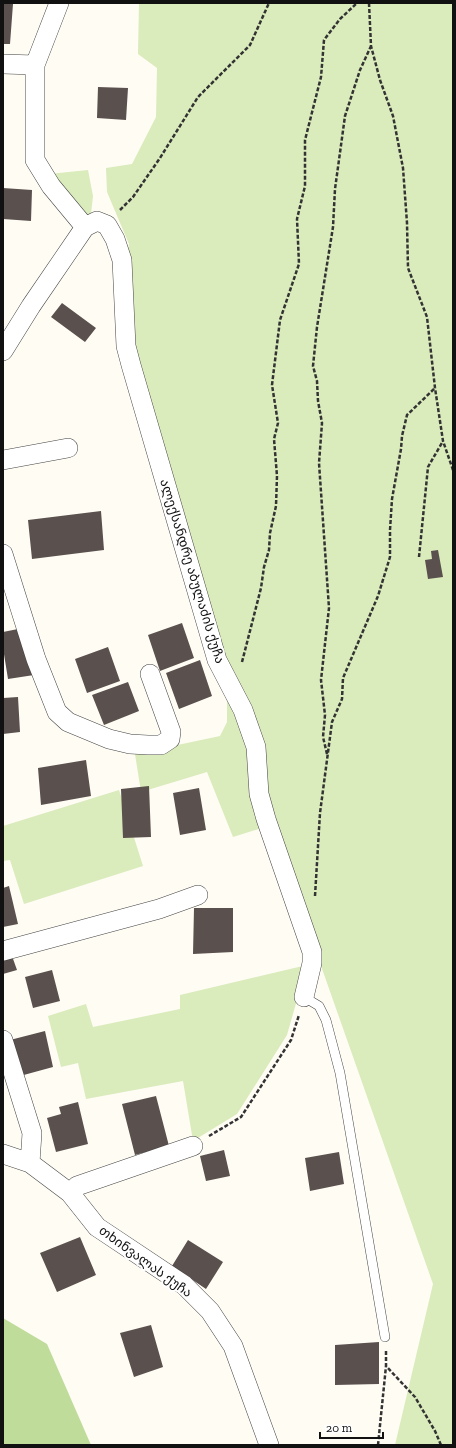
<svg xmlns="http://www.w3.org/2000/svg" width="456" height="1448" viewBox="0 0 456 1448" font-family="'Zilla Slab','Noto Sans Georgian',serif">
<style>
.green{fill:#daebbc}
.forest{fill:#bfdc9b}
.building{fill:#5a504d}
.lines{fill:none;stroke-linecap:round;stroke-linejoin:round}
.lane-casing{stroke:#444;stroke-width:10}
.street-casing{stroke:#444;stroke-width:20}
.path{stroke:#333;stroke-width:2.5;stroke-dasharray:4 2;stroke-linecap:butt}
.lane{stroke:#fff;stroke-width:9}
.street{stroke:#fff;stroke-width:19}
.labels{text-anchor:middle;stroke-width:4;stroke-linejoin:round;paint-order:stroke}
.street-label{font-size:13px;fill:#111;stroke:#fff}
</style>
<rect width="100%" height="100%" fill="#fffcf4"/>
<path class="green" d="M 139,3 L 453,3 L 453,1445 L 395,1445 L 433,1284 L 270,821 L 221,659 L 135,362 L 127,256 L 129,244 L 107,192 L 106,168 L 132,164 L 156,117 L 157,68 L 138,54 Z
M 88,170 L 93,196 L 91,214 L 84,217 L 49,174 Z
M 218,679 L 238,709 L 265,827 L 233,837 L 207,772 L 141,792 L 135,754 L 220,736 L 227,722 L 227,701 Z
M 119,790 L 143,866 L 24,904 L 10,860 L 3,861 L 3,826 Z
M 307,965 L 287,1035 L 237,1114 L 193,1141 L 183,1081 L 86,1099 L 78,1063 L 61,1067 L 48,1016 L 86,1004 L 93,1027 L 180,1009 L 180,995 Z"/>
<path class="forest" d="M 3,1318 L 47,1344 L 91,1445 L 3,1445 Z"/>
<path class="building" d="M 3,3 L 13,4 L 10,44 L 3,44 Z
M 98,87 L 128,88 L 126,120 L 97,118 Z
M 3,188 L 32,190 L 31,221 L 3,219 Z
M 62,303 L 96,328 L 85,342 L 51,317 Z
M 101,511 L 104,550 L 32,559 L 28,520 Z
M 438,550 L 443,577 L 428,579 L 425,560 L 432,559 L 431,551 Z
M 182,623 L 194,658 L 160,671 L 148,635 Z
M 23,628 L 34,675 L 8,679 L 3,648 L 3,632 Z
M 108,647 L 120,681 L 87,693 L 75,659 Z
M 200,660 L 212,696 L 179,709 L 166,673 Z
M 128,682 L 139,711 L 104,725 L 92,695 Z
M 18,697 L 20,732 L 3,734 L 3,698 Z
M 86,760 L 91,796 L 41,805 L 38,768 Z
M 149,786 L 151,837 L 123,838 L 121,789 Z
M 199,788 L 206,830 L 180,835 L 173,793 Z
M 9,886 L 18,924 L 3,927 L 3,888 Z
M 194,908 L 233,908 L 233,952 L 193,954 Z
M 12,956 L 17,970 L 3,974 L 3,960 Z
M 52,970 L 60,1001 L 33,1008 L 25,977 Z
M 45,1031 L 53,1067 L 20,1076 L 10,1040 Z
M 156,1096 L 169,1146 L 135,1155 L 122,1104 Z
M 78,1102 L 88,1144 L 56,1152 L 47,1118 L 61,1114 L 59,1107 Z
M 224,1150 L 230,1176 L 206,1181 L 200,1156 Z
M 339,1152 L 344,1184 L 310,1191 L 305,1158 Z
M 80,1237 L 96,1275 L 57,1292 L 40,1253 Z
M 188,1240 L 223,1262 L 206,1289 L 172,1266 Z
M 151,1325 L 163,1367 L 134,1377 L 120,1333 Z
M 379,1342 L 379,1384 L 335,1385 L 335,1345 Z"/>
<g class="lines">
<defs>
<path id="lane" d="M 304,997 L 319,1006 L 326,1020 L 340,1073 L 385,1337"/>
<path id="street" d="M 59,3 L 35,65 L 35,160 L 51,186 L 85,227
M 3,64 L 35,65
M 3,351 L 31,306 L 85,227 L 97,221 L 107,225 L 115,239 L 122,260 L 126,346 L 131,365 L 217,660 L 243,710 L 256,747 L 259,794 L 266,819 L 312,952 L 312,963 L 304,997
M 3,460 L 68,448
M 3,554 L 36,659 L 57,712 L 68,722 L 109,739 L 130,744 L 148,745 L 161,745 L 170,739 L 171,732 L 150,674
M 3,951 L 159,909 L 198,895
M 3,1040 L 32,1133 L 30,1163
M 3,1154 L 30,1163 L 70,1193 L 97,1227 L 184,1285 L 210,1311 L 233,1346 L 269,1445
M 70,1193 L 77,1186 L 193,1146"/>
</defs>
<use href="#lane" class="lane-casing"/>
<use href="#street" class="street-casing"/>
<path class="path" d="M 369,3 L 371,46 L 380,80 L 393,116 L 403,168 L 407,223 L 408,268 L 427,317 L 435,388 L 443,441 L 453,470
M 120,210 L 133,197 L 160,158 L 198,97 L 250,45 L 269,3
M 419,557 L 428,467 L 443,441
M 242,662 L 261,588 L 264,567 L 269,550 L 270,533 L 276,506 L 277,476 L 274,439 L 278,423 L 272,385 L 280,320 L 299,264 L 297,219 L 305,186 L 305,140 L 321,77 L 324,40 L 340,19 L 357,3
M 327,754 L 323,737 L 325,715 L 321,680 L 329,608 L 319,463 L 322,423 L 318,401 L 317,381 L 313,366 L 317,327 L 333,227 L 335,189 L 345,116 L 360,70 L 371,46
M 315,896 L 320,813 L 332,722 L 342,699 L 343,678 L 378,596 L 390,557 L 390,530 L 392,499 L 401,449 L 402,436 L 407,415 L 435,388
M 209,1136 L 241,1117 L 291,1040 L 299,1015
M 386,1351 L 386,1366 L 415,1397 L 435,1431 L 441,1445
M 378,1445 L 386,1366"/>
<use href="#lane" class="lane"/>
<use href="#street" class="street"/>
</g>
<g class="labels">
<g class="street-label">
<text transform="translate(193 571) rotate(73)" y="5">ალექსანდრე აბულაძის ქუჩა</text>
<text transform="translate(146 1261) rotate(36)" y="5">თხინვალას ქუჩა</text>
</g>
</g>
<rect width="456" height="1448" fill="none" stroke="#111111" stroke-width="8"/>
<path d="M320 1432v6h63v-6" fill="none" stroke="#111111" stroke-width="2"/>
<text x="326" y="1432" font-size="12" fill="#111111" stroke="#ffffff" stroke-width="3" paint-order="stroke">20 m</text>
</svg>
